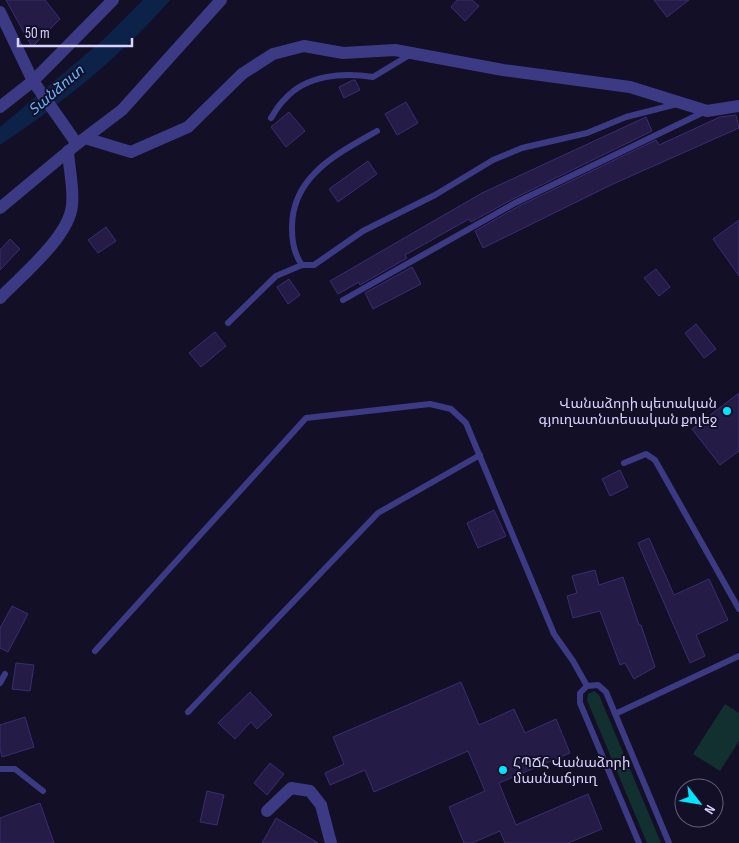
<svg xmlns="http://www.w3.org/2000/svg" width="739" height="843" viewBox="0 0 739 843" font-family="'Sofia Sans Condensed','Noto Sans Armenian',sans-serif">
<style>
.green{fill:#12302f}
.water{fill:#0c2248}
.building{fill:#241b47;stroke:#3b2d73}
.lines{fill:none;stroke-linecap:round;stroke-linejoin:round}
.service{stroke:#3d3a85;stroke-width:6}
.minor{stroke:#3d3a85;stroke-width:12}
.poi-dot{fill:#00e5ff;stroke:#130f26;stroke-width:2}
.labels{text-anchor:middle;stroke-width:4;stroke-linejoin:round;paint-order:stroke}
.poi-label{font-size:14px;fill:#d9d4ff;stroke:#130f26;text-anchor:end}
.water-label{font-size:15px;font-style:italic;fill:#62b6ff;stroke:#130f26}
</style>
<rect width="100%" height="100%" fill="#130f26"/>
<path class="green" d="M 594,691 L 599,695 L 661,843 L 647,843 L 587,700 L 588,694 Z
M 725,704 L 739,713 L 739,741 L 720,771 L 693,754 Z"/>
<path class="water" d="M 143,0 L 170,0 C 121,56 62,104 0,145 L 0,127 L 105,38 Z"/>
<path class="building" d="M 6,0 L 45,0 L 60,19 L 32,47 Z
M 457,0 L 472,0 L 479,6 L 465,21 L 451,7 Z
M 654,0 L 689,0 L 667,17 Z
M 353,80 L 355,80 L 360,90 L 344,98 L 339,87 Z
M 406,102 L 418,123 L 397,135 L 385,114 Z
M 289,112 L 305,131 L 286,147 L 271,127 Z
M 736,115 L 739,128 L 613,184 L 483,248 L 475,231 L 517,207 L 656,140 L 659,145 L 720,117 Z
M 646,117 L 652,131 L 513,199 L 471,222 L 469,219 L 405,255 L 407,258 L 360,285 L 359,282 L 338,294 L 330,281 L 482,193 Z
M 368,161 L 377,174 L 338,202 L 329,189 Z
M 739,220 L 739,276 L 713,239 Z
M 106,227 L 116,241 L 98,253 L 88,240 Z
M 10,239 L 20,249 L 0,270 L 0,250 Z
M 412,267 L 421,284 L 373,309 L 365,293 Z
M 656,269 L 670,287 L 659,296 L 644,278 Z
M 289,279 L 300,295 L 288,304 L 277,287 Z
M 696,324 L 716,349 L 704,358 L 685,333 Z
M 215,332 L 226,346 L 201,367 L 189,353 Z
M 739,393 L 739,451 L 720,465 L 692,429 Z
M 620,470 L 628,487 L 610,496 L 602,479 Z
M 494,510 L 506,536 L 478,548 L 467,523 Z
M 649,538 L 674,595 L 709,579 L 728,620 L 696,635 L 705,656 L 690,663 L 638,543 Z
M 595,570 L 599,585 L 623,577 L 639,625 L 641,625 L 655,667 L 634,679 L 625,663 L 620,665 L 600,611 L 573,618 L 567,596 L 577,593 L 572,576 Z
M 12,606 L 28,614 L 8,652 L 0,648 L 0,628 Z
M 16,663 L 34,665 L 30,691 L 12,689 Z
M 461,682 L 479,725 L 514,709 L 525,733 L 556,719 L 570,753 L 499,783 L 516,825 L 588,794 L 602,829 L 568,843 L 505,843 L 500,831 L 472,843 L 464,843 L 449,807 L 485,791 L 468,751 L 374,792 L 365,770 L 330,785 L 325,773 L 344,764 L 333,737 Z
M 250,692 L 272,715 L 257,729 L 251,722 L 235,739 L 218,723 Z
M 25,717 L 34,747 L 2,757 L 0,749 L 0,725 Z
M 270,763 L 284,774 L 267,795 L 254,783 Z
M 207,791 L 224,795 L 217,825 L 200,822 Z
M 40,803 L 54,843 L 0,843 L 0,818 Z
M 276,818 L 318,843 L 262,843 Z"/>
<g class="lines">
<path class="service" d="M 271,118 C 275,112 279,104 285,99 C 306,75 343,72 373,77 L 411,54
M 377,131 C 337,154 291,176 292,229 C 292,243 294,254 302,265 L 314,265 L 363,231 L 435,195 L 493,160 L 522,148 L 587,133 L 626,117 L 677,104
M 343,300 L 515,203 L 706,111
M 228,323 L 276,276 L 302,265
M 624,463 L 646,454 L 655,460 L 739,609
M 95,651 L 306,418 L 430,404 L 451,409 L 466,423 L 554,634 L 573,661 L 587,686
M 0,683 L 5,674
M 188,712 L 378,513 L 480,455
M 615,714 L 739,656
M 0,769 L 15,769 L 43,791
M 639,843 L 580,703 L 580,693 L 587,686 L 598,685 L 606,692 L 669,843"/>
<path class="minor" d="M 0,12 L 33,81 L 77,144
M 0,107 L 33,81 L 113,0
M 85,138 L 131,152 L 188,127 L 242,74 L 273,54 L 304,46 L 343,53 L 395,50 L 503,70 L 630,87 L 707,111 L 739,106
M 0,208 L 77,144 L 122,110 L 221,0
M 0,298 C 21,276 70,236 72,205 C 74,188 69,169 68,151
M 267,811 L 291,788 L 310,791 L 321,805 L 331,843"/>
</g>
<g class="poi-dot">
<circle cx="727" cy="411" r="5"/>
<circle cx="503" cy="770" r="5"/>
</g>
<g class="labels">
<g class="poi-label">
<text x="717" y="408">Վանաձորի պետական<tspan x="717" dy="16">գյուղատնտեսական քոլեջ</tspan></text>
<text x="513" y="767" text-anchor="start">ՀՊՃՀ Վանաձորի<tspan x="513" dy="16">մասնաճյուղ</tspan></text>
</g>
<g class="water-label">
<text transform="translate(56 90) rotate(-41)" y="5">Տանձուտ</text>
</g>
</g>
<g transform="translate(699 803) rotate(121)"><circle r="24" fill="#130f26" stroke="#625e7d"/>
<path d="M0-4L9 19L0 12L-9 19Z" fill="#00e5ff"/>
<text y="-8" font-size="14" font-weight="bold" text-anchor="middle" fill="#d9d4ff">N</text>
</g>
<path d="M18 38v8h114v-8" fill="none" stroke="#d9d4ff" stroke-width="2.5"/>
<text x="25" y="38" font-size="15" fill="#d9d4ff" stroke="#130f26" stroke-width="4" paint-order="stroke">50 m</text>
</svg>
